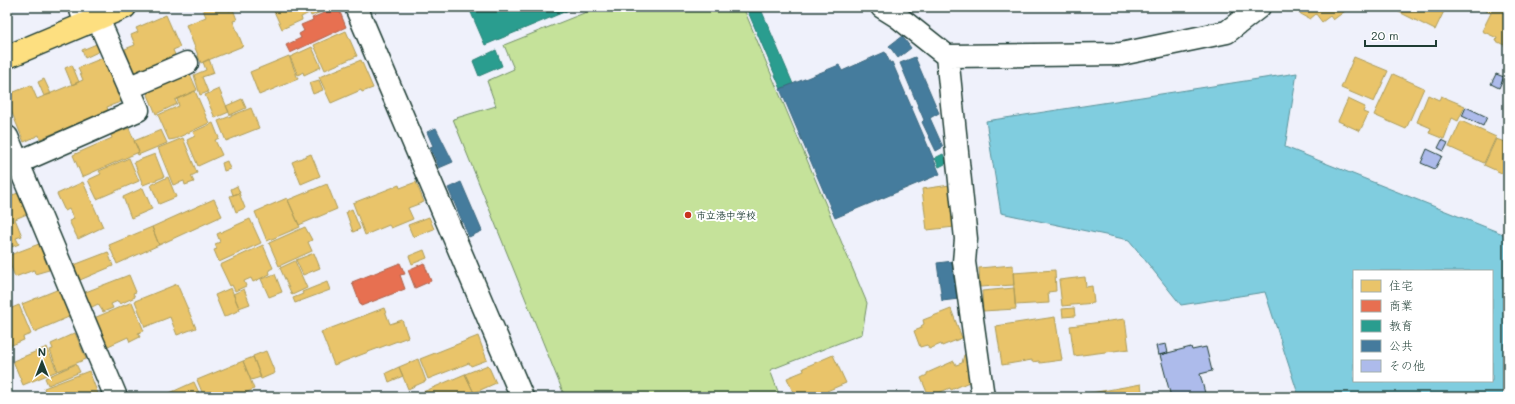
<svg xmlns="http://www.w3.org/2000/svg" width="1515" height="404" viewBox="0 0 1515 404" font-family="Mali,'Klee One',sans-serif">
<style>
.green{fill:#c5e29a;stroke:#729067}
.water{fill:#80cddf;stroke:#59939b;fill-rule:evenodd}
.homes{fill:#e9c46a;stroke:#ac9c5a}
.shops{fill:#e76f51;stroke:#ab6048}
.schools{fill:#2a9d8f;stroke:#278074}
.public{fill:#457b9d;stroke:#3a687e}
.building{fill:#adbbeb;stroke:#1f3d34}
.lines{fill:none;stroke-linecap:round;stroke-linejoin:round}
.minor-casing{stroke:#1f3d34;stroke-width:25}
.major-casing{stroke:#1f3d34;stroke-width:25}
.minor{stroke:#fff;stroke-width:22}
.major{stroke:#fddf80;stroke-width:22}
.poi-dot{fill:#c8321e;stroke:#fff;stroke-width:1.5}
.labels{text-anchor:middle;stroke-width:4;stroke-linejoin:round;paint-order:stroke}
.poi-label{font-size:10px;font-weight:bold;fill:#1f3d34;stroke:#fff;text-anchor:start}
</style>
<rect width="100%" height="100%" fill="#eff1fb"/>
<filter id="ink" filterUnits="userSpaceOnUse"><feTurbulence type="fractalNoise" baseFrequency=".025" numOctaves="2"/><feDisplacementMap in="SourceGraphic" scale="8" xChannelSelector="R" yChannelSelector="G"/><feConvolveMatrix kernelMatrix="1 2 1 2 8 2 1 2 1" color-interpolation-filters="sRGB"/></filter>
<g filter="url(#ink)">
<path class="green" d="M 599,7 L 743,7 L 867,303 L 862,334 L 770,370 L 779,394 L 773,397 L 565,397 L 453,119 L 496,106 L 487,81 L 514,69 L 504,45 Z"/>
<path class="water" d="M 1297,73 L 1285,147 L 1508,236 L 1508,397 L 1299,397 L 1265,292 L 1181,305 L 1129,240 L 1001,213 L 986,121 ZM 1354,271 L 1492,271 L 1492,381 L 1354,381 Z"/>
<path class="homes" d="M 202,7 L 227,7 L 229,11 L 233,9 L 237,20 L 233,21 L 243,46 L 201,63 L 186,25 L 206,17 Z
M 276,7 L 306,7 L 309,13 L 301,17 L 302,20 L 282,29 L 273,9 Z
M 307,7 L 331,7 L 331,8 L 311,16 Z
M 1294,7 L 1342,7 L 1345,11 L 1333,20 L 1330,16 L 1322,22 L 1316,14 L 1310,19 L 1299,13 Z
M 1389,7 L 1446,7 L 1435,30 Z
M 1483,7 L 1500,7 L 1508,11 L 1508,47 L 1496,41 L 1497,38 L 1482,31 L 1491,13 L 1482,9 Z
M 166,15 L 180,47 L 173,50 L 175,55 L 134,72 L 125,49 L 135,45 L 131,35 L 138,32 L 136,28 Z
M 346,31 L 357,56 L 325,70 L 314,45 Z
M 99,43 L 102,50 L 85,58 L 82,50 Z
M 312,47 L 321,67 L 304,75 L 303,72 L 298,75 L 290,57 Z
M 289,56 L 298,79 L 259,95 L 250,72 Z
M 105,57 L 123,101 L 107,107 L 108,111 L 40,139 L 39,135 L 24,142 L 7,101 L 7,95 L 31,85 L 37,99 L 83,80 L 78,68 Z
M 1354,57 L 1388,71 L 1374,102 L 1341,88 Z
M 209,59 L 214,73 L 202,77 L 208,92 L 200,95 L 194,75 L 206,70 L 203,62 Z
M 361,60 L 373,88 L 362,92 L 361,90 L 331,103 L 319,77 Z
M 72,65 L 79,82 L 72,85 L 65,68 Z
M 190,74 L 197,90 L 175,100 L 177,104 L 156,114 L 146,90 Z
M 1393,74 L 1424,88 L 1406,129 L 1374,115 Z
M 44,79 L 51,94 L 44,96 L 38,82 Z
M 319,80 L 323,90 L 313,94 L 309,83 Z
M 219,89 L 229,112 L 215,118 L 205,95 Z
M 195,91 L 209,123 L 175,139 L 169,140 L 158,115 L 179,106 L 177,99 Z
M 1428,95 L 1439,100 L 1441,96 L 1465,106 L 1458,121 L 1452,118 L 1444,139 L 1429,133 L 1431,128 L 1417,122 Z
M 242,99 L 246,108 L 230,115 L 226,106 Z
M 1348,99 L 1365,107 L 1363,112 L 1368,114 L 1360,131 L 1338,121 Z
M 251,108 L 259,128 L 226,141 L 218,121 Z
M 1461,121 L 1496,137 L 1484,163 L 1449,147 Z
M 213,123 L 219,138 L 215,140 L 222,155 L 198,166 L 187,140 L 195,136 L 193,132 Z
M 129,128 L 139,152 L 82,177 L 73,155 L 112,138 L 111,135 Z
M 161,130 L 167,143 L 138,155 L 137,153 L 139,152 L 134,141 Z
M 183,138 L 197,173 L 191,176 L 194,182 L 185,185 L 184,181 L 173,185 L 158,148 Z
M 1496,139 L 1505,142 L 1505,140 L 1508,142 L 1508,181 L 1504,179 L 1506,175 L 1484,165 Z
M 155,154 L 164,177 L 143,185 L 134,162 Z
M 311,154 L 320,176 L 301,184 L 292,162 Z
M 129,158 L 139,181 L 97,199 L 88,180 L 101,174 L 99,171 Z
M 227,161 L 230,169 L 224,171 L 222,163 Z
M 168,177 L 176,197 L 159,204 L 151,185 Z
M 83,182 L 103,227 L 78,239 L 69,221 L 74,219 L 69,209 L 65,211 L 57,194 Z
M 416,182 L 424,202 L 408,208 L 413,219 L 391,228 L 389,225 L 365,235 L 353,203 L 399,185 L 400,188 Z
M 327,184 L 337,209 L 299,225 L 288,200 Z
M 950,185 L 955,227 L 927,230 L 922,189 Z
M 237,186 L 240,193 L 233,195 L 231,189 Z
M 143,188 L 152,209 L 131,218 L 123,197 Z
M 18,193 L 27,214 L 15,219 L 22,236 L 16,238 L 19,244 L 9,248 L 7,242 L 7,197 Z
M 239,193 L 245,208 L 236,212 L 230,196 Z
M 287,198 L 300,227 L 267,241 L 255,212 Z
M 214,199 L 222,216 L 159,245 L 152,227 Z
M 352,209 L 360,229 L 353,232 L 346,212 Z
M 429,217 L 434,229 L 413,237 L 408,225 Z
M 250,219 L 261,243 L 219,262 L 214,250 L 217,249 L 215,244 L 220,242 L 217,234 Z
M 152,227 L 159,245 L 117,264 L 109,245 Z
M 305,227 L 312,240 L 308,242 L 312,251 L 279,266 L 269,243 Z
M 39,244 L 49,270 L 35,274 L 34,270 L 15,277 L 7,256 Z
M 263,245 L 273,268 L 269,270 L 270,274 L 253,282 L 251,278 L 244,281 L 246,286 L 235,291 L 232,285 L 230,286 L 220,265 Z
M 424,250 L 427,258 L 412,264 L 409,256 Z
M 108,252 L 113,266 L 80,280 L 74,265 Z
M 314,253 L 320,268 L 303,275 L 296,260 Z
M 295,261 L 307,288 L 292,295 L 280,268 Z
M 1013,265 L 1014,285 L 980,287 L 979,268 Z
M 1055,270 L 1056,291 L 1048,292 L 1049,303 L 1015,305 L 1013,273 Z
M 275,274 L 282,292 L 269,297 L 261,279 Z
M 129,275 L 136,292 L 133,293 L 135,297 L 120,304 L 118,301 L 111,304 L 113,308 L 103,312 L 98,304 L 90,308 L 83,293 Z
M 1085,277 L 1086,287 L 1092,286 L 1094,303 L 1062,306 L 1059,280 Z
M 327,282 L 330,290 L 295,303 L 293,298 L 303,294 L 302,292 Z
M 177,284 L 196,328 L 177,335 L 170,317 L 145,327 L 135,301 Z
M 231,288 L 240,310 L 224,317 L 215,295 Z
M 1014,288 L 1016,309 L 983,311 L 982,291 Z
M 59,289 L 71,316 L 34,332 L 22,304 Z
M 244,289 L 250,304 L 239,308 L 233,294 Z
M 132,302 L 144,331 L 138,333 L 140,337 L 130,342 L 128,337 L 106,347 L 94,318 Z
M 19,305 L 31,334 L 23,337 L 24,340 L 7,347 L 7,310 Z
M 384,308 L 390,324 L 402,320 L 408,337 L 334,365 L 321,332 Z
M 1074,308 L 1075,316 L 1063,317 L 1062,309 Z
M 951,309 L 962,338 L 942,346 L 941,344 L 929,349 L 927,345 L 920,347 L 914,331 L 922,328 L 921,326 L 924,324 L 923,320 Z
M 1055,317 L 1062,360 L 1040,363 L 1039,361 L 1032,362 L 1032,360 L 1002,365 L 996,326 Z
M 1125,319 L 1129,349 L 1074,356 L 1070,326 Z
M 75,333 L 86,359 L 58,371 L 50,350 L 53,349 L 51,344 Z
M 478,336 L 487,360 L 471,366 L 469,363 L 428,379 L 420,359 Z
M 47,347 L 57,371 L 23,385 L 13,361 Z
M 266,351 L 275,373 L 261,379 L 253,356 Z
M 968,353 L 972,378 L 968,380 L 969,382 L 951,390 L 950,388 L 929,397 L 921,378 L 927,375 L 927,373 L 954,361 L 956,365 L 962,363 L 964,355 Z
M 833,355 L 846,383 L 827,391 L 829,394 L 820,397 L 795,397 L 787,378 L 804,371 L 803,368 Z
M 253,357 L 261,377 L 251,380 L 243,361 Z
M 418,359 L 426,381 L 408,389 L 399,367 Z
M 243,361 L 254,389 L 236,397 L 204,397 L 197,380 Z
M 76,364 L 80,372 L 48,385 L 45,378 Z
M 488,365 L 496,383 L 474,393 L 465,374 Z
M 399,367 L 403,376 L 389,382 L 386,373 Z
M 89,371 L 98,394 L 89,397 L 47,397 L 44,388 Z
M 465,374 L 476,397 L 417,397 L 416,395 Z
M 194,382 L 201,397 L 161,397 Z
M 1141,384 L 1143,397 L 1069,397 Z"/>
<path class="shops" d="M 338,7 L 346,27 L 290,53 L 286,45 L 301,38 L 299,34 L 304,31 L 301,25 L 313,20 L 312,18 Z
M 400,263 L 405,274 L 400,275 L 405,289 L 361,306 L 352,282 Z
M 424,263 L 431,281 L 415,288 L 408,270 Z"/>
<path class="schools" d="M 471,7 L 576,7 L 485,45 L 469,8 Z
M 746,7 L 760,7 L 793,84 L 781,89 Z
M 496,50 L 502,66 L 479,76 L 473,61 Z
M 943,154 L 947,163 L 939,167 L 935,158 Z"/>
<path class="public" d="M 902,36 L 911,48 L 898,58 L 889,46 Z
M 885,52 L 890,63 L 892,62 L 940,174 L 835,218 L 780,89 L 839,65 L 842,71 Z
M 915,57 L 939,113 L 930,118 L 943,147 L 936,151 L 922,122 L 924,120 L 900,63 Z
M 436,128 L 453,162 L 439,168 L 430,147 L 433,146 L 427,132 Z
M 461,182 L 482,231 L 469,237 L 448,188 Z
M 953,261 L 959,299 L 942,301 L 937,263 Z"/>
<path class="building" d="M 1496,74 L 1504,77 L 1499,88 L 1491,84 Z
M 1466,107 L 1487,117 L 1483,126 L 1462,116 Z
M 1442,140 L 1448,143 L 1444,151 L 1438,148 Z
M 1427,149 L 1442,156 L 1435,169 L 1421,163 Z
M 1166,344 L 1168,353 L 1158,355 L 1156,346 Z
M 1191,347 L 1192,350 L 1206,347 L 1212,371 L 1200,374 L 1206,397 L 1171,397 L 1160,355 Z"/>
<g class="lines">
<defs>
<path id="minor" d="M 80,7 L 86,24
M 356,7 L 522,397
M 882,7 L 898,17 L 947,56 L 1121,54 L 1227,32 L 1259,7
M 947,56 L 966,239 L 964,262 L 983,397
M 128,88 L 187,63
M 7,137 L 116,397
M 17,163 L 138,110 L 98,19"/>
<path id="major" d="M 7,57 L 125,7"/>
</defs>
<use href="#minor" class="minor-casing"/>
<use href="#major" class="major-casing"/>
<use href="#minor" class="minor"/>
<use href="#major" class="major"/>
</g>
</g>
<circle class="poi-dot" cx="688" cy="215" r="4"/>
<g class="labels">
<g class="poi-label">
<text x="696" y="219">市立港中学校</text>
</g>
</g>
<rect width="1515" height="404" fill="none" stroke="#fff" stroke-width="24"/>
<rect x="12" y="12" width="1491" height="380" fill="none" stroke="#1f3d34" stroke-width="1.5" filter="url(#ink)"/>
<rect x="1353" y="270" width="140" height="112" fill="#ffffff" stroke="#a5b1ae"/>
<rect x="1361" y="280" width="20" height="12" fill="#e9c46a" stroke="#a5b1ae"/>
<text x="1389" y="290" font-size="12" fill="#1f3d34">住宅</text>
<rect x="1361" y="300" width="20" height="12" fill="#e76f51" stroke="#a5b1ae"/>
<text x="1389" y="310" font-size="12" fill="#1f3d34">商業</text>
<rect x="1361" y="320" width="20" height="12" fill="#2a9d8f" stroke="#a5b1ae"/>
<text x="1389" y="330" font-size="12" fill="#1f3d34">教育</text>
<rect x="1361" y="340" width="20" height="12" fill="#457b9d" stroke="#a5b1ae"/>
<text x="1389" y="350" font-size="12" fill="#1f3d34">公共</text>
<rect x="1361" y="360" width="20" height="12" fill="#adbbeb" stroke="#a5b1ae"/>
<text x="1389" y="370" font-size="12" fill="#1f3d34">その他</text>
<g transform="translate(42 362)" stroke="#ffffff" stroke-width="3" paint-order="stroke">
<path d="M0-3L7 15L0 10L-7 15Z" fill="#1f3d34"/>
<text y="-6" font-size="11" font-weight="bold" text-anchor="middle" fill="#1f3d34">N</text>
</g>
<path d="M1365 40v6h71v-6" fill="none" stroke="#1f3d34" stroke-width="2"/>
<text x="1371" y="40" font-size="12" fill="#1f3d34" stroke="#ffffff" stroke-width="3" paint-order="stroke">20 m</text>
</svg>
